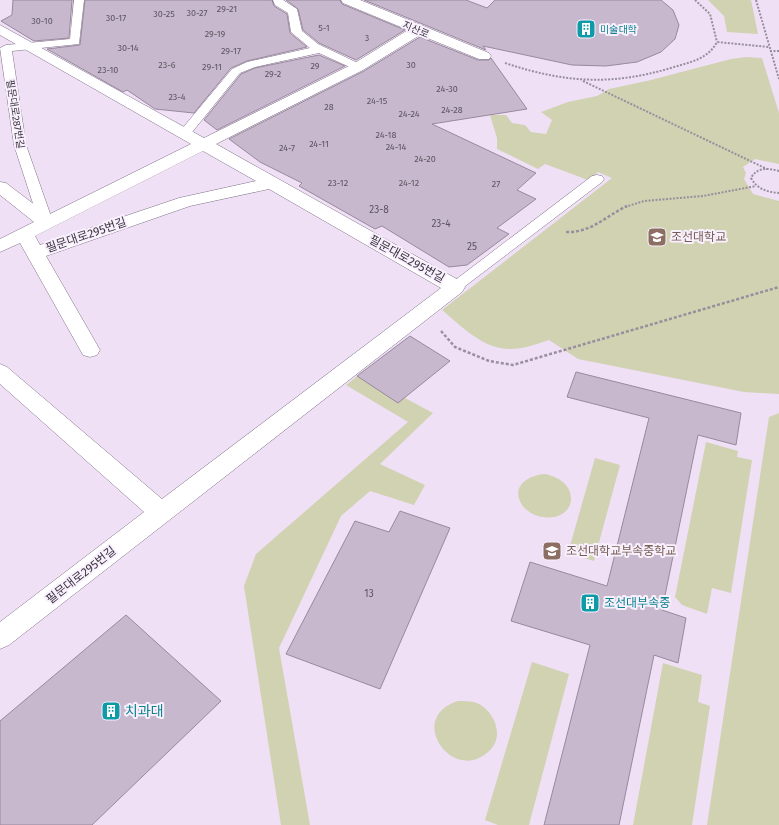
<svg xmlns="http://www.w3.org/2000/svg" width="779" height="825" viewBox="0 0 779 825" font-family="'Fira Sans','Noto Sans KR',sans-serif">
<style>
.green{fill:#d0d2b1}
.building{fill:#c7b8cd;stroke:#98899e}
.lines{fill:none;stroke-linecap:round;stroke-linejoin:round}
.service-casing{stroke:#7f7285;stroke-width:1}
.minor-casing{stroke:#7f7285;stroke-width:1}
.path-far1{stroke:#988e9d;stroke-width:2;stroke-dasharray:2 1.5;stroke-linecap:butt}
.path{stroke:#988e9d;stroke-width:2.5;stroke-dasharray:3 2;stroke-linecap:butt}
.service{fill:#fff;fill-rule:evenodd}
.minor{fill:#fff;fill-rule:evenodd}
.labels{text-anchor:middle;stroke-width:4;stroke-linejoin:round;paint-order:stroke}
.far-number-label{font-size:9px;fill:#5d5561}
.far-street-label{font-size:10px;fill:#3a343d;stroke:#f9f0fd}
.far-culture-label{font-size:10px;fill:#0d838f;stroke:#f9f0fd;text-anchor:start}
.number-label{font-size:10px;fill:#5d5561}
.street-label{font-size:12px;fill:#3a343d;stroke:#f9f0fd}
.education-label{font-size:12px;fill:#785e54;stroke:#f9f0fd;text-anchor:start}
.culture-label{font-size:12px;fill:#0d838f;stroke:#f9f0fd;text-anchor:start}
.near-culture-label{font-size:14px;fill:#0d838f;stroke:#f9f0fd;text-anchor:start}
</style>
<rect width="100%" height="100%" fill="#efe0f6"/>
<path class="green" d="M 708,0 L 751,0 L 758,34 L 727,32 L 724,16 Z
M 746,57 L 762,58 L 779,113 L 779,164 L 755,159 L 743,167 L 746,173 L 744,179 L 753,194 L 779,201 L 779,394 L 744,392 L 578,359 L 549,340 C 537,344 524,349 510,349 C 483,349 461,326 442,310 L 612,178 L 598,172 L 588,180 L 545,164 L 538,169 L 497,149 L 497,138 L 490,115 L 506,115 L 512,123 L 525,125 L 531,132 L 546,134 L 552,120 L 541,112 L 568,102 L 597,96 L 609,89 L 651,80 L 731,59 Z
M 360,374 L 433,413 L 380,464 L 425,485 L 414,505 L 370,491 L 341,516 L 279,648 L 310,825 L 281,825 L 244,586 L 256,554 L 408,422 L 346,385 Z
M 779,413 L 779,825 L 707,825 L 769,417 Z
M 706,442 L 738,451 L 737,457 L 752,460 L 731,593 L 712,588 L 707,614 L 682,605 L 675,597 Z
M 595,458 L 620,465 L 594,561 L 568,553 Z
M 545,474 C 585,482 576,526 538,516 C 531,514 524,509 521,503 C 511,485 530,475 545,474 Z
M 532,662 L 569,674 L 529,825 L 498,825 L 485,820 Z
M 663,663 L 702,675 L 698,702 L 710,706 L 692,825 L 633,825 Z
M 458,701 C 466,701 473,701 479,704 C 494,712 504,735 491,749 C 455,788 404,718 458,701 Z"/>
<path class="building" d="M 13,0 L 72,0 L 69,38 L 34,41 L 1,21 L 12,15 Z
M 85,0 L 272,0 L 274,6 L 287,14 L 290,33 L 307,47 L 247,61 L 231,68 L 194,113 L 155,109 L 127,90 L 123,92 L 47,49 L 80,45 Z
M 286,0 L 340,0 L 342,4 L 405,30 L 356,60 L 319,43 L 303,30 L 298,9 Z
M 364,0 L 466,0 L 487,8 L 495,0 L 661,0 L 673,10 L 679,25 L 675,39 L 661,52 L 637,62 L 606,66 L 572,65 L 483,46 L 486,50 Z
M 420,37 L 478,60 L 489,60 L 491,58 L 527,109 L 432,124 L 536,173 L 517,190 L 536,199 L 497,228 L 509,234 L 467,265 L 449,267 L 382,226 L 375,229 L 299,186 L 302,183 L 260,162 L 229,139 L 364,71 Z
M 319,55 L 345,66 L 217,130 L 204,120 L 241,74 L 255,68 Z
M 410,336 L 450,361 L 398,403 L 357,376 Z
M 576,372 L 741,413 L 736,445 L 698,435 L 662,610 L 686,618 L 678,663 L 654,655 L 619,825 L 544,825 L 590,645 L 511,621 L 530,562 L 607,586 L 649,418 L 567,397 Z
M 400,511 L 450,528 L 380,689 L 286,654 L 355,521 L 389,532 Z
M 126,615 L 221,701 L 92,825 L 0,825 L 0,721 Z"/>
<g class="lines">
<defs>
<path id="service" d="M 74,0 L 84,0 L 79,44 L 12,51 L 26,145 L 53,222 L 51,225 L 41,225 L 39,222 L 14,145 L 0,48 L 6,45 L 70,39 Z
M 273,0 L 283,0 L 297,9 L 302,31 L 318,44 L 362,65 L 364,67 L 362,69 L 354,69 L 319,53 L 255,67 L 240,73 L 189,136 L 181,136 L 179,133 L 181,130 L 232,69 L 247,62 L 310,48 L 291,32 L 288,13 L 275,5 Z
M 597,175 L 602,176 L 604,179 L 602,182 L 460,290 L 455,292 L 450,290 L 447,287 L 450,284 L 592,176 Z"/>
<path id="minor" d="M 341,0 L 360,0 L 489,53 L 491,56 L 489,59 L 479,59 L 420,35 L 363,70 L 216,144 L 462,282 L 465,287 L 462,292 L 9,645 L 0,649 L 0,622 L 144,512 L 0,384 L 0,364 L 7,367 L 162,499 L 441,288 L 269,189 L 190,206 L 46,256 L 100,350 L 97,355 L 90,357 L 83,355 L 20,243 L 0,252 L 0,239 L 34,222 L 0,195 L 0,182 L 6,183 L 48,215 L 191,144 L 0,35 L 0,25 L 204,138 L 353,64 L 408,30 L 343,3 ZM 203,151 L 256,181 L 179,198 L 40,245 L 35,236 Z"/>
</defs>
<use href="#service" class="service-casing"/>
<use href="#minor" class="minor-casing"/>
<path class="path-far1" d="M 695,0 L 710,14 L 717,42
M 756,0 L 779,79
M 770,51 L 779,51
M 505,63 C 565,83 613,86 674,67 C 691,62 708,59 717,42 L 769,47
M 583,81 L 767,169
M 779,171 C 768,168 757,167 751,178 C 757,189 767,192 779,193
M 625,207 L 644,201 L 703,196 L 756,186"/>
<path class="path" d="M 566,232 C 591,233 606,216 627,206
M 441,331 L 455,347 L 489,361 L 513,365 L 779,287"/>
<use href="#service" class="service"/>
<use href="#minor" class="minor"/>
</g>
<defs>
<symbol id="building-square" viewBox="-11 -11 22 22"><rect x="-9" y="-9" width="18" height="18" rx="4" fill="#0f9aa8" stroke="#f9f0fd"/><path d="M-4-6H4V6H1V3H-1V6H-4ZM-2.5-4.3h1.7v1.8h-1.7ZM.8-4.3h1.7v1.8H.8ZM-2.5-1h1.7V.8h-1.7ZM.8-1h1.7V.8H.8Z" fill="#fff"/></symbol>
<symbol id="university-square" viewBox="-11 -11 22 22"><rect x="-9" y="-9" width="18" height="18" rx="4" fill="#8d6e63" stroke="#f9f0fd"/><path d="M0-5L7-2L0 1L-7-2ZM-4 1L0 2.5L4 1V4Q0 6-4 4Z" fill="#fff"/></symbol>
<symbol id="school-square" viewBox="-11 -11 22 22"><rect x="-9" y="-9" width="18" height="18" rx="4" fill="#8d6e63" stroke="#f9f0fd"/><path d="M0-5L7-2L0 1L-7-2ZM-4 1L0 2.5L4 1V4Q0 6-4 4Z" fill="#fff"/></symbol>
</defs>
<g fill-rule="evenodd">
<use href="#building-square" x="575" y="18" width="22" height="22"/>
<use href="#university-square" x="646" y="226" width="22" height="22"/>
<use href="#school-square" x="541" y="540" width="22" height="22"/>
<use href="#building-square" x="579" y="592" width="22" height="22"/>
<use href="#building-square" x="100" y="700" width="22" height="22"/>
</g>
<g class="labels">
<g class="far-number-label">
<text x="227" y="12">29-21</text>
<text x="197" y="16">30-27</text>
<text x="164" y="17">30-25</text>
<text x="116" y="21">30-17</text>
<text x="42" y="24">30-10</text>
<text x="324" y="31">5-1</text>
<text x="215" y="37">29-19</text>
<text x="367" y="41">3</text>
<text x="128" y="51">30-14</text>
<text x="231" y="54">29-17</text>
<text x="167" y="68">23-6</text>
<text x="411" y="68">30</text>
<text x="315" y="69">29</text>
<text x="212" y="70">29-11</text>
<text x="108" y="73">23-10</text>
<text x="273" y="77">29-2</text>
<text x="447" y="92">24-30</text>
<text x="177" y="100">23-4</text>
<text x="377" y="104">24-15</text>
<text x="329" y="110">28</text>
<text x="452" y="113">24-28</text>
<text x="409" y="117">24-24</text>
<text x="386" y="138">24-18</text>
<text x="319" y="147">24-11</text>
<text x="396" y="150">24-14</text>
<text x="287" y="151">24-7</text>
<text x="425" y="162">24-20</text>
<text x="338" y="186">23-12</text>
<text x="409" y="186">24-12</text>
<text x="496" y="187">27</text>
</g>
<g class="far-street-label">
<text transform="translate(416 29) rotate(23)" y="4">지산로</text>
<text transform="translate(16 114) rotate(81)" y="4">필문대로287번길</text>
</g>
<g class="far-culture-label">
<text x="600" y="33">미술대학</text>
</g>
<g class="number-label">
<text x="379" y="213">23-8</text>
<text x="441" y="227">23-4</text>
<text x="472" y="250">25</text>
<text x="369" y="597">13</text>
</g>
<g class="street-label">
<text transform="translate(86 235) rotate(-19)" y="4">필문대로295번길</text>
<text transform="translate(407 259) rotate(29)" y="4">필문대로295번길</text>
<text transform="translate(81 575) rotate(-38)" y="4">필문대로295번길</text>
</g>
<g class="education-label">
<text x="671" y="241">조선대학교</text>
<text x="566" y="555">조선대학교부속중학교</text>
</g>
<g class="culture-label">
<text x="604" y="607">조선대부속중</text>
</g>
<g class="near-culture-label">
<text x="125" y="716">치과대</text>
</g>
</g>
</svg>
